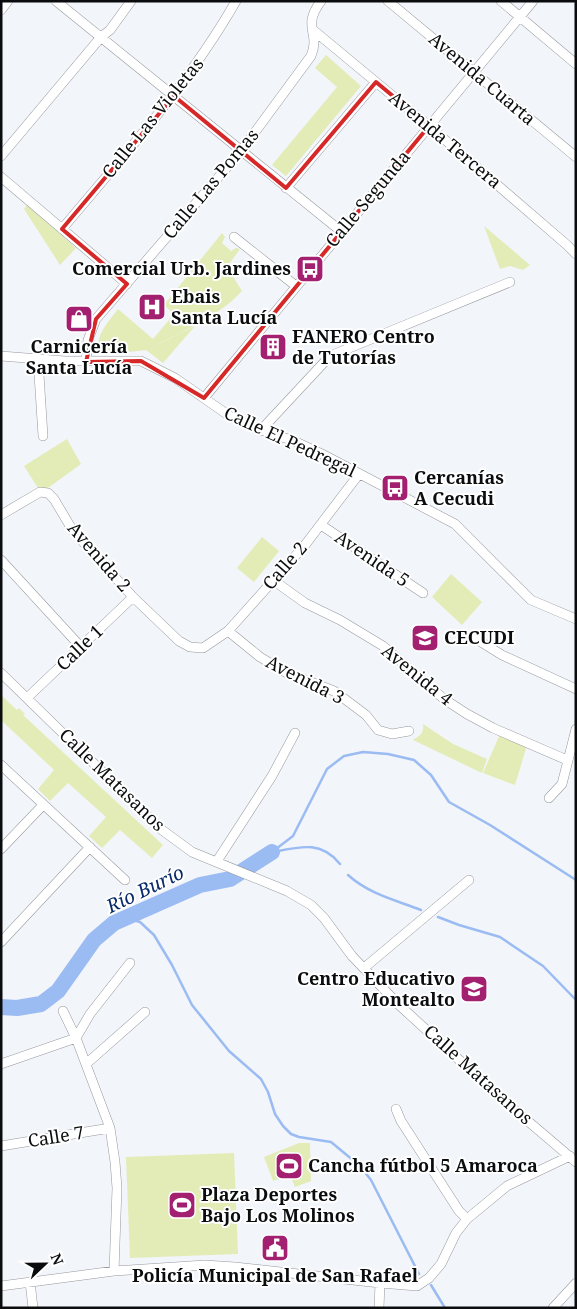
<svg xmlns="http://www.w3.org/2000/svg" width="577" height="1309" viewBox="0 0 577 1309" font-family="'Noto Serif',serif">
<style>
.green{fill:#e3ecb6}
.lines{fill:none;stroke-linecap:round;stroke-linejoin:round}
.stream{stroke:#9bbbf3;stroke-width:2.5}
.river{stroke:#9bbbf3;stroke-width:16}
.minor-casing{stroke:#96989d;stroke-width:10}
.minor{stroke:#fff;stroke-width:9}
.marked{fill:none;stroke:#d62828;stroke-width:4;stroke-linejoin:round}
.labels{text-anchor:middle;stroke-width:4;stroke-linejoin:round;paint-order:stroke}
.street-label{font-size:18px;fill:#0b0c0d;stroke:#fff}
.poi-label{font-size:18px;font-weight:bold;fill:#0b0c0d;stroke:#fff;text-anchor:start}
.water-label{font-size:19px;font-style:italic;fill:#082a6a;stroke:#fff}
</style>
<rect width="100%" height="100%" fill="#f2f5fa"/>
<path class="green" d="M 326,55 L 361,86 L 286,176 L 272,165 L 337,87 L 315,68 Z
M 27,205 L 76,248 L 60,265 L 24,209 Z
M 484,226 L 530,265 L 523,270 L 510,266 L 500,269 Z
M 222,233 L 225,237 L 222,243 L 231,251 L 236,248 L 240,249 L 227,267 L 242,291 C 218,317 183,331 152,347 L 195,326 L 163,363 L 146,350 L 103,355 L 97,352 C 98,332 106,325 118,309 L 153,339 L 174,314 L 164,305 Z
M 67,439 L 81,464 L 48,488 L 38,488 L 24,466 Z
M 262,537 L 279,551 L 254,582 L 237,568 Z
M 451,574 L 482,602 L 462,625 L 432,597 Z
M 1,695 L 17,710 L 19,708 L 25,714 L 23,715 L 163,845 L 152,858 L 120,830 L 102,848 L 89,836 L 106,817 L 68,783 L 50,801 L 38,789 L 54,770 L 1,720 Z
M 423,724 L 453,744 L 487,759 L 482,773 L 413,740 C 420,736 424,733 423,724 Z
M 500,734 L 527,745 L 515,785 L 483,773 Z
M 299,1143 L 310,1143 L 311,1181 L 295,1187 L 290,1175 L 273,1181 L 264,1157 Z
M 234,1153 L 238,1254 L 130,1258 L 126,1157 Z"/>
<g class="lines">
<path class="stream" d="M 272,852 L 293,836 L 327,769 L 344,756 L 363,752 L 388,754 L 414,760 L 431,775 L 449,802 L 490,825 L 576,880
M 273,852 C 299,847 321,840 340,864
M 348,875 C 369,894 395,900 421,910
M 438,917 L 459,925 L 500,937 L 543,966 L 576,1000
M 126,918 L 140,922 L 154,935 L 172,965 L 192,1005 L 229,1051 L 261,1079 L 268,1092 L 275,1114 L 283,1126 L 291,1134 L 299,1137 L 331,1142 L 360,1166 L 371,1180 L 419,1274
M 431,1285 L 445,1308"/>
<path class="river" d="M 1,1007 L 17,1008 L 41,1004 L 58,991 L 94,940 L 114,923 L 200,885 L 230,879 L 272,852"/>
<defs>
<path id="minor" d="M 56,1 L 342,232
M 388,1 L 576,157
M 501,1 L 576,64
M 1,10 L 8,1
M 312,29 L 429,126 L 567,245 L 576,254
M 1,156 L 101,37 L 110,30 L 131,1
M 1,177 L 127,284
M 286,188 L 376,82
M 62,229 C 124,155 188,85 236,1
M 234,237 L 296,286
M 1,356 L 65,361 L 141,361 L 175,378 L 231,417 L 261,430 L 294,441 L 322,454 L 455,524 L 531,600 L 576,619
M 38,359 L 43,436
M 86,362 L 88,340 L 96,319 L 241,151 L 311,56 C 321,32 301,28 321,1
M 204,398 L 533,1
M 261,430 L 330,356 L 510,282
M 1,515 L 40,492 L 48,493 L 54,499 L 73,531 L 133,597 L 179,641 L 190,647 L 203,648 L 228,631 L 305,545 L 359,474
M 321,525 L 423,593
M 1,560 L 80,646
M 273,580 L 305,603 L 340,620 L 383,646 L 444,699 L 467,714 L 493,728 L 567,760
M 228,631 L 260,657 L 285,672 L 334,691 L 366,715 L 378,730 L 392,734 L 409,731
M 473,637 L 502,655 L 576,689
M 1,673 L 162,830 L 192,852 L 287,891 L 311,905 L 324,918 L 352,956 L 398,1004 L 502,1099 L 576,1162
M 27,698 L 133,597
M 1,765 L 125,880
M 549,798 L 562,784 L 576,729
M 1,849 L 43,805
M 217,861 L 272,776 L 295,733
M 1,942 L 90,847
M 364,968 L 469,880
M 63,1011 L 76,1038 L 110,1128 L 115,1162 L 117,1188 L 114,1271
M 1,1064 L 76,1038 L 90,1014 L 130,963
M 86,1064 L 145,1012
M 396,1109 L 401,1121 L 459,1211 L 467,1219
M 1,1146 L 110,1128
M 30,1282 L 33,1308
M 1,1286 L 114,1271 L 205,1265 L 235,1267 L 380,1283 L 417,1286 L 429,1278 L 441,1264 L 456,1233 L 467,1219 L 507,1186 L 570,1156
M 379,1308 L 380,1283
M 553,1308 L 576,1283"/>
</defs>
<use href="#minor" class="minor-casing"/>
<use href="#minor" class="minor"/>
</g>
<path class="marked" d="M 376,82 L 429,126 L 204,398 L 141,361 L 86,362 L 96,319 L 127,284 L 62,229 L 174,96 L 286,188 Z"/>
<defs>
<symbol id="bus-square" viewBox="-11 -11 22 22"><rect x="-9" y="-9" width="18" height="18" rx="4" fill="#a2206f" stroke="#fff"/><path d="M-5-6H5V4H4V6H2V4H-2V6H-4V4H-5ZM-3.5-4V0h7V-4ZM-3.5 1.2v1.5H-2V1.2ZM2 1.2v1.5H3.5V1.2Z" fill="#fff"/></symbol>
<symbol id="hospital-square" viewBox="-11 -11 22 22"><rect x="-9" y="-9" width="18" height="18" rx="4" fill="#a2206f" stroke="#fff"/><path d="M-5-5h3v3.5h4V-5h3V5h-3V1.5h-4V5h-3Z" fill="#fff"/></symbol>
<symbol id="shop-square" viewBox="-11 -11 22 22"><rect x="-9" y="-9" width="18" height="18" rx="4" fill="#a2206f" stroke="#fff"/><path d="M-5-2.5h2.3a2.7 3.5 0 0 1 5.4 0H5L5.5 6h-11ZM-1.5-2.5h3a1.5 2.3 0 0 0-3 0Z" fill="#fff"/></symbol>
<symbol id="building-square" viewBox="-11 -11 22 22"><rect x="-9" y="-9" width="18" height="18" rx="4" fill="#a2206f" stroke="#fff"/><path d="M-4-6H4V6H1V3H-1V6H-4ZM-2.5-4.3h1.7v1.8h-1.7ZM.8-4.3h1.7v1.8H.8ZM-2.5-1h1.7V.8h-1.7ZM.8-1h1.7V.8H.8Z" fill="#fff"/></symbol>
<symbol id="school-square" viewBox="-11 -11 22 22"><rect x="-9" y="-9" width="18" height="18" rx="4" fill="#a2206f" stroke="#fff"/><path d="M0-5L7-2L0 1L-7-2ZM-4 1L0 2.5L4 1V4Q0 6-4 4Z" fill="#fff"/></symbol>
<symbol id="stadium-square" viewBox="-11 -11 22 22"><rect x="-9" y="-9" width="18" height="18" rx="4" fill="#a2206f" stroke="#fff"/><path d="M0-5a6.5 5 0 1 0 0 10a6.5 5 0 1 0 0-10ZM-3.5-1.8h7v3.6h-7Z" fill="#fff"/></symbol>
<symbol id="civic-square" viewBox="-11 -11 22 22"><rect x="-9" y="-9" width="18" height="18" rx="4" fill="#a2206f" stroke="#fff"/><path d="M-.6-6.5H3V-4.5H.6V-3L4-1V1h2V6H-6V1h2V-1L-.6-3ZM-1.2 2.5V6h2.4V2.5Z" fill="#fff"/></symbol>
</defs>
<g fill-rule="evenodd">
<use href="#bus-square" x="294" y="253" width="32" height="32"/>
<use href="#hospital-square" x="136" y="291" width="32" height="32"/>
<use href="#shop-square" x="63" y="303" width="32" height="32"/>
<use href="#building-square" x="257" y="331" width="32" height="32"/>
<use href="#bus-square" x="379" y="472" width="32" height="32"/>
<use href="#school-square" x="409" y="622" width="32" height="32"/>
<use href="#school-square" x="458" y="973" width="32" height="32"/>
<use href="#stadium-square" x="273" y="1150" width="32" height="32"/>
<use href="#stadium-square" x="166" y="1189" width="32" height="32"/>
<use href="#civic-square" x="259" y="1232" width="32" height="32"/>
</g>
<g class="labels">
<g class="street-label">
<text transform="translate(482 79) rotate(40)" y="6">Avenida Cuarta</text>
<text transform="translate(153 118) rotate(-51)" y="6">Calle Las Violetas</text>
<text transform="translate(445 140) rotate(40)" y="6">Avenida Tercera</text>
<text transform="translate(211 184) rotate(-50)" y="6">Calle Las Pomas</text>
<text transform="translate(368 199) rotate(-50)" y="6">Calle Segunda</text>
<text transform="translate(290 442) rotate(25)" y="6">Calle El Pedregal</text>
<text transform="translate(99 557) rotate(49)" y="6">Avenida 2</text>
<text transform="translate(372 559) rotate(34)" y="6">Avenida 5</text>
<text transform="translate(285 566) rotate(-49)" y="6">Calle 2</text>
<text transform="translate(80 648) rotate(-44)" y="6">Calle 1</text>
<text transform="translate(417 675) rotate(39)" y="6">Avenida 4</text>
<text transform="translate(305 680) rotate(27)" y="6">Avenida 3</text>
<text transform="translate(112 780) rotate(44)" y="6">Calle Matasanos</text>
<text transform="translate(478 1075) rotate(42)" y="6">Calle Matasanos</text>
<text transform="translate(56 1137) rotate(-9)" y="6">Calle 7</text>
</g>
<g class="poi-label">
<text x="291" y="275" text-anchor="end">Comercial Urb. Jardines</text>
<text x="171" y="303">Ebais<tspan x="171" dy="21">Santa Lucía</tspan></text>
<text x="292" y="343">FANERO Centro<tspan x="292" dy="21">de Tutorías</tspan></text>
<text x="79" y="353" text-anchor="middle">Carnicería<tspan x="79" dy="21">Santa Lucía</tspan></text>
<text x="414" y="484">Cercanías<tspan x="414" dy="21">A Cecudi</tspan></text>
<text x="444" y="644">CECUDI</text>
<text x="455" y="985" text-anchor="end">Centro Educativo<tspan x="455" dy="21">Montealto</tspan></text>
<text x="308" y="1172">Cancha fútbol 5 Amaroca</text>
<text x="201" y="1201">Plaza Deportes<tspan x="201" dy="21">Bajo Los Molinos</tspan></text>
<text x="275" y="1282" text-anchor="middle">Policía Municipal de San Rafael</text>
</g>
<g class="water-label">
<text transform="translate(145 889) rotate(-26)" y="7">Río Burío</text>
</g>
</g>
<rect width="577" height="1309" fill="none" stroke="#0b0c0d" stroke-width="5"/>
<g transform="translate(45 1264) rotate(68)" stroke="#ffffff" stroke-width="4" paint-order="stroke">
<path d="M0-4L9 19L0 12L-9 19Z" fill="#0b0c0d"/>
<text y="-8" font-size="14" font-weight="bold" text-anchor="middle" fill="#0b0c0d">N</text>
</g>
</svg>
